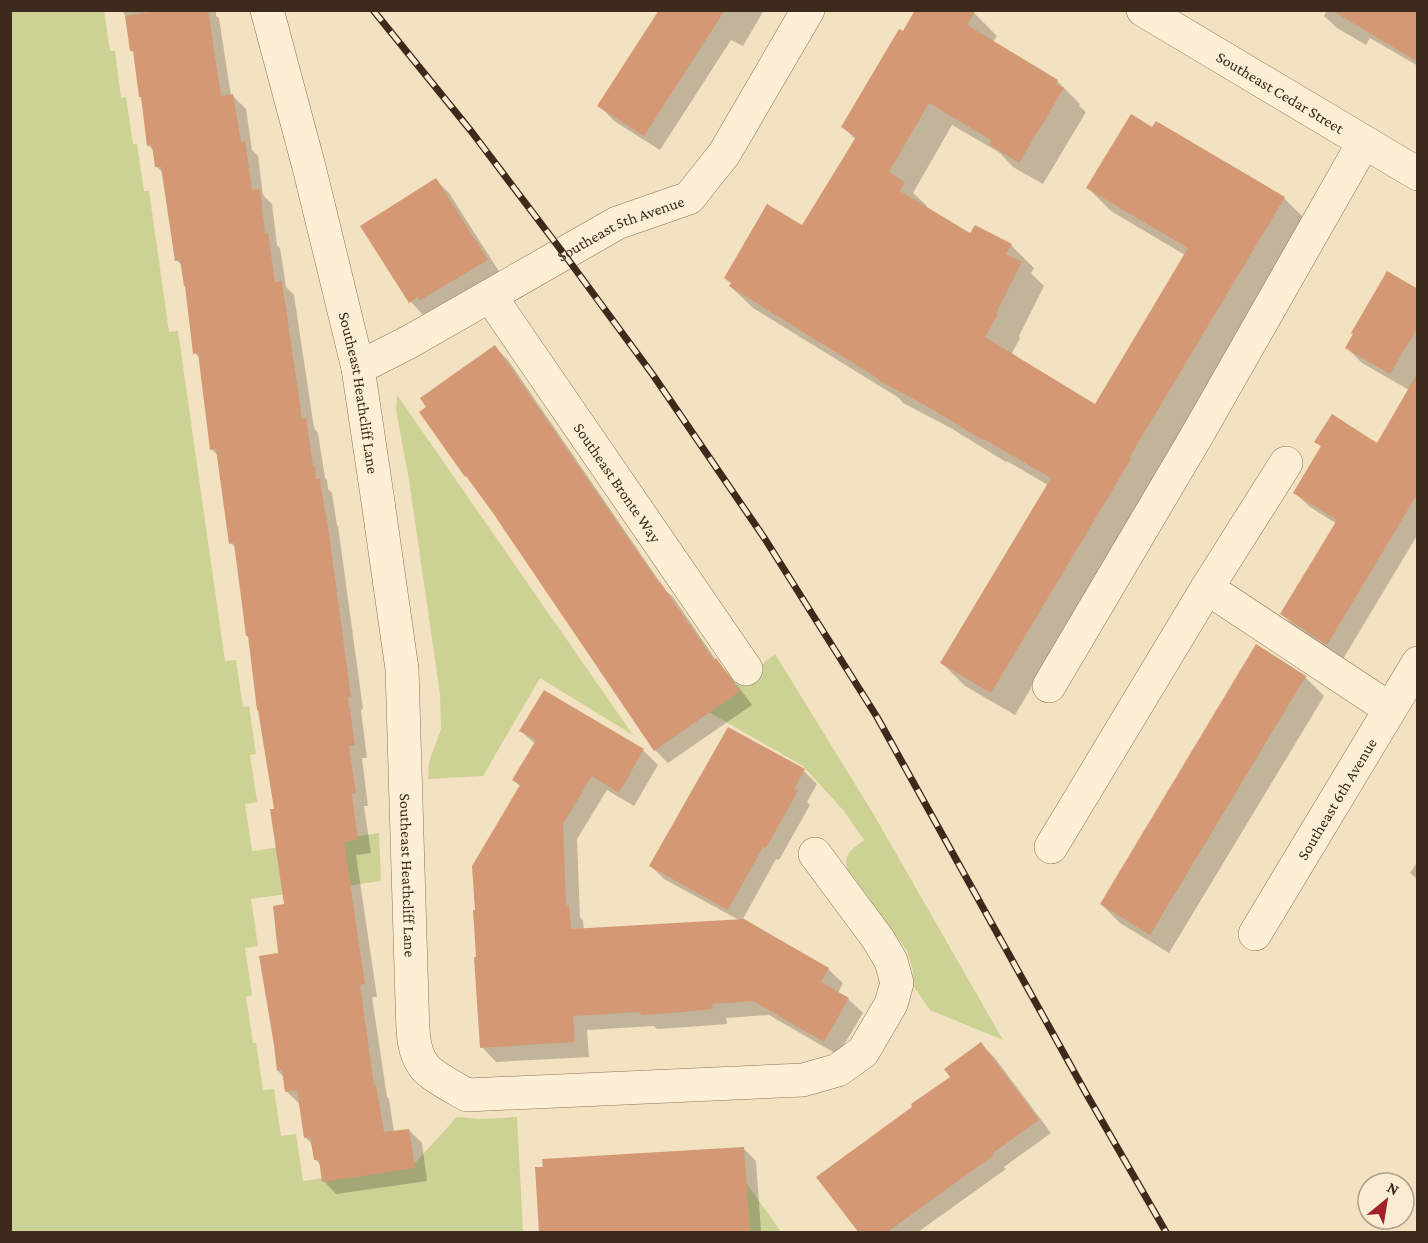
<svg xmlns="http://www.w3.org/2000/svg" width="1428" height="1243" viewBox="0 0 1428 1243" font-family="'Crimson Pro',serif">
<style>
.green{fill:#ccd194}
.shadow{fill:#0003}
.building{fill:#d49974}
.lines{fill:none;stroke-linecap:round;stroke-linejoin:round}
.minor-casing{stroke:#8e7257;stroke-width:34}
.minor{stroke:#fcefd6;stroke-width:33}
.rail-casing{stroke:#3c2b1c;stroke-width:7}
.rail{stroke:#f9ecd2;stroke-width:4.5;stroke-dasharray:14;stroke-linecap:butt}
.labels{text-anchor:middle;stroke-width:5;stroke-linejoin:round;paint-order:stroke}
.street-label{font-size:16px;fill:#3c2b1c;stroke:#f9ecd2}
</style>
<rect width="100%" height="100%" fill="#f2e2c1"/>
<path class="green" d="M 10,11 L 104,11 L 110,51 L 115,51 L 121,98 L 126,97 L 133,144 L 137,144 L 144,191 L 149,191 L 169,332 L 178,331 L 225,661 L 236,660 L 243,707 L 249,706 L 256,754 L 250,755 L 257,802 L 245,804 L 252,851 L 379,833 L 381,881 L 251,899 L 258,946 L 245,948 L 252,995 L 246,997 L 253,1043 L 256,1043 L 263,1090 L 274,1089 L 281,1136 L 296,1134 L 303,1181 L 413,1165 L 457,1117 L 482,1119 L 517,1117 L 523,1232 L 11,1232 Z
M 397,395 L 633,735 L 540,678 L 483,776 L 428,779 L 429,762 L 441,729 L 440,694 L 409,480 L 396,410 Z
M 775,654 L 874,815 L 1003,1040 L 930,1010 L 914,987 L 913,971 L 907,951 L 847,868 C 844,852 852,850 864,840 L 843,810 L 803,766 L 705,710 Z
M 740,1174 L 781,1232 L 743,1232 Z"/>
<path class="shadow" d="M 121,10 L 216,10 L 216,16 L 219,18 L 231,96 L 233,96 L 246,109 L 252,150 L 258,156 L 263,195 L 272,204 L 277,245 L 280,248 L 286,287 L 294,295 L 314,428 L 318,433 L 325,478 L 327,480 L 328,489 L 332,493 L 337,525 L 338,526 L 363,709 L 361,710 L 367,758 L 362,758 L 368,806 L 364,806 L 371,853 L 356,855 L 377,997 L 372,997 L 387,1097 L 389,1099 L 394,1132 L 409,1130 L 422,1143 L 427,1181 L 336,1194 L 324,1181 L 321,1165 L 316,1160 L 313,1145 L 305,1137 L 300,1104 L 286,1091 L 284,1077 L 278,1071 L 280,954 L 286,906 L 275,810 L 250,639 L 247,636 L 236,548 L 231,543 L 218,456 L 212,449 L 200,358 L 195,353 L 183,266 L 176,260 L 163,173 L 156,166 L 154,151 L 148,145 L 135,53 L 132,50 L 126,16 Z
M 684,10 L 764,10 L 743,46 L 731,40 L 660,150 L 614,121 L 599,105 Z
M 1327,10 L 1418,10 L 1418,66 L 1370,38 L 1366,45 L 1337,28 L 1324,16 Z
M 974,13 L 997,36 L 993,42 L 1057,81 L 1080,104 L 1079,106 L 1086,112 L 1043,184 L 1013,167 L 1000,153 L 952,125 L 913,193 L 927,206 L 926,208 L 971,235 L 1011,245 L 1034,268 L 1031,273 L 1044,286 L 1019,336 L 1020,338 L 1011,355 L 1095,406 L 1185,255 L 1111,211 L 1088,188 L 1284,198 L 1307,221 L 1153,483 L 1015,715 L 965,686 L 942,663 L 1048,485 L 1007,461 L 1006,462 L 949,427 L 903,403 L 899,398 L 753,308 L 730,286 L 802,227 L 856,140 L 843,127 L 903,33 Z
M 436,180 L 449,193 L 500,273 L 434,312 L 432,309 L 423,315 L 411,302 L 362,227 Z
M 1418,291 L 1418,534 L 1343,659 L 1297,629 L 1282,614 L 1337,524 L 1310,507 L 1295,493 L 1322,447 L 1316,442 L 1377,445 L 1409,390 L 1362,363 L 1347,348 Z
M 495,347 L 508,360 L 666,591 L 673,597 L 718,663 L 728,673 L 752,705 L 668,763 L 655,750 Z
M 1305,677 L 1324,696 L 1169,953 L 1120,923 L 1101,904 Z
M 545,692 L 644,751 L 658,765 L 634,806 L 607,790 L 577,839 L 580,917 L 583,921 L 584,930 L 739,920 L 664,879 L 651,866 L 804,771 L 817,784 L 807,802 L 810,805 L 779,860 L 776,859 L 743,919 L 828,969 L 843,983 L 838,993 L 848,999 L 863,1013 L 838,1055 L 769,1015 L 726,1018 L 727,1024 L 688,1027 L 657,1029 L 654,1026 L 587,1030 L 589,1057 L 496,1062 L 482,1047 L 521,787 L 514,780 L 535,744 L 521,731 Z
M 1418,861 L 1418,880 L 1410,873 Z
M 981,1044 L 994,1057 L 1051,1133 L 1004,1167 L 1006,1169 L 918,1232 L 861,1232 L 915,1107 L 952,1077 Z
M 743,1148 L 756,1161 L 761,1232 L 540,1232 Z"/>
<path class="building" d="M 163,10 L 208,10 L 221,96 L 233,94 L 241,142 L 245,141 L 252,190 L 260,189 L 265,234 L 268,233 L 275,282 L 282,281 L 302,419 L 306,418 L 313,466 L 315,466 L 316,479 L 320,479 L 325,512 L 326,512 L 351,697 L 348,697 L 355,745 L 349,746 L 356,793 L 352,794 L 358,840 L 344,842 L 365,984 L 360,985 L 374,1085 L 376,1085 L 384,1132 L 409,1129 L 415,1168 L 322,1182 L 319,1160 L 314,1160 L 310,1137 L 304,1138 L 297,1090 L 285,1092 L 282,1070 L 277,1071 L 274,1045 L 259,956 L 278,953 L 273,906 L 284,904 L 270,809 L 274,809 L 258,710 L 257,710 L 248,636 L 246,636 L 234,543 L 229,544 L 216,449 L 210,450 L 198,353 L 193,354 L 185,286 L 184,286 L 180,260 L 175,261 L 161,167 L 155,167 L 152,145 L 147,146 L 141,97 L 139,97 L 133,51 L 130,51 L 125,16 Z
M 659,10 L 725,10 L 644,136 L 597,106 Z
M 915,10 L 976,10 L 967,25 L 1058,80 L 1056,84 L 1064,88 L 1019,163 L 989,144 L 991,140 L 929,103 L 889,172 L 905,182 L 900,191 L 970,233 L 975,225 L 1012,244 L 1006,254 L 1022,262 L 996,313 L 998,314 L 985,337 L 1095,404 L 1188,248 L 1086,188 L 1131,114 L 1152,127 L 1156,121 L 1285,197 L 1129,458 L 1131,459 L 991,693 L 940,663 L 1051,478 L 984,439 L 983,440 L 925,405 L 878,380 L 879,379 L 729,286 L 731,283 L 724,278 L 767,204 L 802,225 L 856,137 L 841,127 L 899,29 L 903,31 Z
M 1331,10 L 1418,10 L 1418,62 Z
M 436,178 L 488,260 L 420,300 L 418,297 L 409,303 L 360,226 Z
M 1387,271 L 1418,289 L 1418,327 L 1390,374 L 1345,348 L 1353,334 L 1351,333 Z
M 495,345 L 659,583 L 660,582 L 714,660 L 716,658 L 740,691 L 654,751 L 493,513 L 466,476 L 465,477 L 419,412 L 426,407 L 420,398 Z
M 1418,372 L 1418,493 L 1327,645 L 1280,614 L 1337,520 L 1293,493 L 1321,446 L 1314,442 L 1332,414 L 1377,443 Z
M 1256,644 L 1306,676 L 1150,935 L 1100,904 Z
M 544,690 L 644,749 L 619,793 L 592,776 L 563,824 L 566,905 L 569,905 L 571,929 L 744,919 L 829,968 L 821,982 L 849,998 L 824,1042 L 753,1001 L 712,1004 L 713,1009 L 673,1013 L 641,1015 L 640,1012 L 573,1016 L 575,1042 L 480,1048 L 474,957 L 476,957 L 473,910 L 475,910 L 472,866 L 520,785 L 512,780 L 536,740 L 519,731 Z
M 728,727 L 805,769 L 794,789 L 798,791 L 766,848 L 763,847 L 728,910 L 649,866 Z
M 981,1042 L 1039,1120 L 993,1153 L 994,1155 L 886,1233 L 859,1233 L 816,1177 L 912,1107 L 911,1104 L 950,1077 L 944,1069 Z
M 744,1147 L 750,1233 L 539,1233 L 535,1167 L 543,1167 L 542,1159 Z"/>
<g class="lines">
<defs>
<g id="minor">
<path id="s1" d="M 267,10 L 309,167 L 358,368 L 377,495 L 402,669 L 412,1002 C 413,1022 411,1050 424,1066 C 431,1076 457,1089 467,1095 L 803,1080 L 838,1070 L 863,1052 L 891,1004 L 897,983 L 891,961 L 878,939 L 815,854"/>
<path id="s2" d="M 1143,10 L 1418,174"/>
<path id="s3" d="M 490,296 L 746,669"/>
<path id="s4" d="M 358,368 L 409,342 L 617,223 L 689,198 L 724,154 L 808,10"/>
<path d="M 1286,463 L 1207,588 L 1390,709"/>
<path d="M 1049,686 L 1196,437 L 1364,142"/>
<path d="M 1051,847 L 1207,588"/>
<path id="s5" d="M 1255,934 L 1418,663"/>
</g>
</defs>
<use href="#minor" class="minor-casing"/>
<use href="#minor" class="minor"/>
<defs>
<path id="rail" d="M 373,10 L 471,131 L 564,254 L 653,375 L 765,539 L 877,717 L 1087,1095 L 1166,1232"/>
</defs>
<use href="#rail" class="rail-casing"/>
<use href="#rail" class="rail"/>
</g>
<g class="labels">
<g class="street-label">
<text dy="6" stroke="none"><textPath href="#s2" startOffset="160">Southeast Cedar Street</textPath></text>
<text dy="6" stroke="none"><textPath href="#s4" startOffset="298">Southeast 5th Avenue</textPath></text>
<text dy="6" stroke="none"><textPath href="#s1" startOffset="394">Southeast Heathcliff Lane</textPath></text>
<text dy="6" stroke="none"><textPath href="#s3" startOffset="226">Southeast Bronte Way</textPath></text>
<text dy="6" stroke="none"><textPath href="#s5" startOffset="158">Southeast 6th Avenue</textPath></text>
<text dy="6" stroke="none"><textPath href="#s1" startOffset="880">Southeast Heathcliff Lane</textPath></text>
</g>
</g>
<rect width="1428" height="1243" fill="none" stroke="#3c2b1c" stroke-width="24"/>
<g transform="translate(1386 1201) rotate(30)"><circle r="28" fill="#f9ecd2" stroke="#ad9f89" stroke-width="1.5"/>
<path d="M0-4.5L10 22L0 15L-10 22Z" fill="#a22126"/>
<text y="-9" font-size="16" font-weight="bold" text-anchor="middle" fill="#3c2b1c">N</text>
</g>
</svg>
